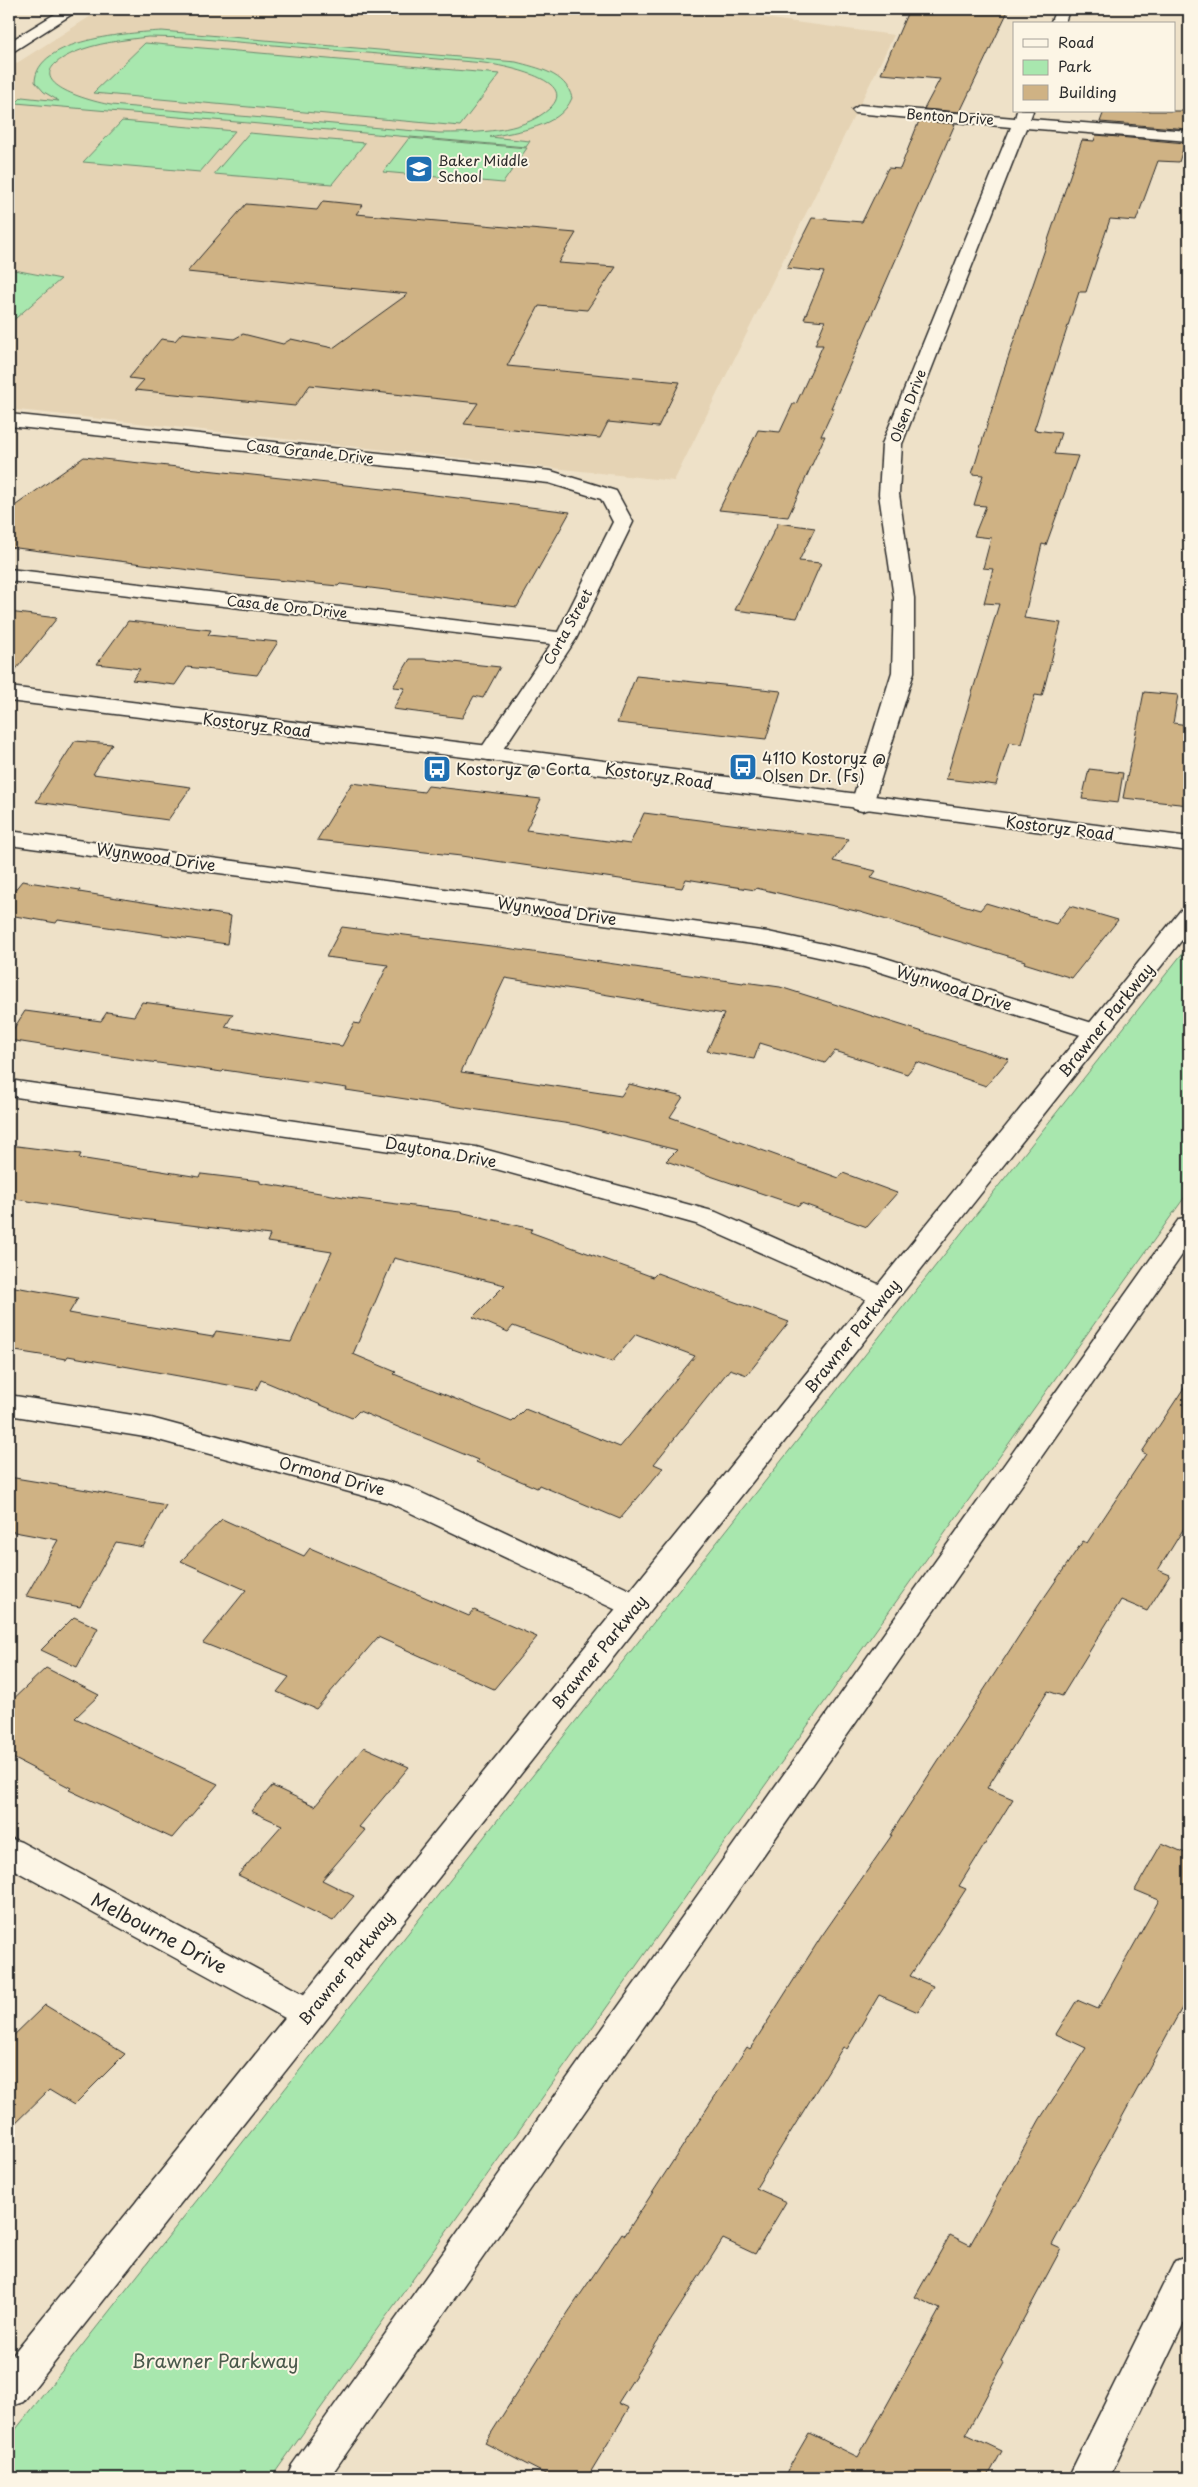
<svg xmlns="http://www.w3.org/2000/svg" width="1198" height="2487" viewBox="0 0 1198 2487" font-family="'Playpen Sans',sans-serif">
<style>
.built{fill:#e5d3b4}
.green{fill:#a8e7ae;stroke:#6a896c;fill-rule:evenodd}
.building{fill:#cfb284;stroke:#2b2b2b;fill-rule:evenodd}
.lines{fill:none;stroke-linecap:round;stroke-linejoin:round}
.street-casing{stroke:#2b2b2b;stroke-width:3}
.secondary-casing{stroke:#2b2b2b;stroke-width:3}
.street{fill:#fcf5e5;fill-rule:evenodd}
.secondary{fill:#fcf5e5;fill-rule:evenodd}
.labels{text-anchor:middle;stroke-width:4;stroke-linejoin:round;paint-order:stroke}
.far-street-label{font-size:14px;fill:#2b2b2b;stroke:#fcf5e5}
.far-poi-label{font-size:14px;fill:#2b2b2b;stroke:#fcf5e5;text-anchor:start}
.street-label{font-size:16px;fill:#2b2b2b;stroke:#fcf5e5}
.poi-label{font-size:16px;fill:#2b2b2b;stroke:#fcf5e5;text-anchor:start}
.near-street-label{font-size:19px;fill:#2b2b2b;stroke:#fcf5e5}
.near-park-label{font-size:19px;fill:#4a5a4c;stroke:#fcf5e5}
</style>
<rect width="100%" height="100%" fill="#eee1c8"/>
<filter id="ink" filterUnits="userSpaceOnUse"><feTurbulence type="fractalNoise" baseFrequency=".02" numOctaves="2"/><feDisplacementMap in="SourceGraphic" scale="10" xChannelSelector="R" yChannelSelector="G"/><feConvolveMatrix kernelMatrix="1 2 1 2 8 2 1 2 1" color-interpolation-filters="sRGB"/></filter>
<g filter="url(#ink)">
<path class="built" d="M 102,9 L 696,9 L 894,35 L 674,481 L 9,409 L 9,324 L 60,279 L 9,269 L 9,68 Z"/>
<path class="green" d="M 162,31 L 516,62 C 538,68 566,73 572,98 C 560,128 517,131 490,137 L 530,141 L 526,147 L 16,103 L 22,97 L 59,101 L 44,92 L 35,82 C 36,38 129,33 162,31 ZM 148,37 L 191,38 L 484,63 C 505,66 592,82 541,115 C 514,133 471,133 439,133 L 111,105 C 85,100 13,80 73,53 C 96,43 123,40 148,37 Z
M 145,43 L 500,74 L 460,126 L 93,93 Z
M 122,121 L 235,131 L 200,172 L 83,162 Z
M 249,133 L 365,143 L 332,184 L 214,174 Z
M 409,138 L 527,148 L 503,183 L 383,172 Z
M 9,269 L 61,279 L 9,324 Z
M 1189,945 L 1189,1191 L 271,2478 L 9,2478 L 9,2438 Z"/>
<path class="building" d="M 909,9 L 1009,9 L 960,112 L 924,109 L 940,79 L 881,74 Z
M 1104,111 L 1189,111 L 1189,123 L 1188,129 L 1100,122 Z
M 919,121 L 955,124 L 831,408 L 834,408 L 821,436 L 825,436 L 788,517 L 719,510 L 758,430 L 780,432 L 793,404 L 796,404 L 823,345 L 815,345 L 825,321 L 804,319 L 824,272 L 787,268 L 812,218 L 862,222 L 888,168 L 900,169 Z
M 1096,135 L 1185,143 L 1179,162 L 1158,161 L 1136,221 L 1110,219 L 1086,292 L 1079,292 L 1034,430 L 1061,433 L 1054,454 L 1078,456 L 1046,545 L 1042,544 L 1024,618 L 1061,623 L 1042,696 L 1035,695 L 1021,744 L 1009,742 L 996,785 L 946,779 L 999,604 L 984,603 L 993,569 L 983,568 L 991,538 L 974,536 L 986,506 L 974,505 L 983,475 L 972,474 L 1004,370 L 1082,140 L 1094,141 Z
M 323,201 L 363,205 L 356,214 L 576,233 L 558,263 L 616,267 L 587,310 L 539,306 L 507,366 L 680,382 L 658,427 L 608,422 L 600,438 L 464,424 L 478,403 L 310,385 L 295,406 L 135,390 L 144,380 L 129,378 L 161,339 L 175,341 L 182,333 L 234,339 L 243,334 L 283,344 L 291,339 L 333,348 L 408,294 L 187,272 L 246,204 L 317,210 Z
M 84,457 L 402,491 L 570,512 L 517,607 L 340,584 L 338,586 L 245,577 L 9,547 L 9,510 Z
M 778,523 L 815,528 L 799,561 L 821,563 L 797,618 L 735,610 Z
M 9,612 L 57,618 L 9,678 Z
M 128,621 L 211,630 L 208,635 L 278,642 L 257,675 L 187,667 L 175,685 L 132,680 L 140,669 L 97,664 Z
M 410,659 L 424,659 L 500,667 L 483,698 L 474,696 L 462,718 L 393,709 L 405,688 L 393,687 Z
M 636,676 L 781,691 L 766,739 L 617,723 Z
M 1144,692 L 1178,695 L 1173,723 L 1189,725 L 1189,805 L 1123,798 Z
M 75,741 L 112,744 L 93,774 L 191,787 L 168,820 L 36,802 Z
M 1089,769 L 1123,773 L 1118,803 L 1082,799 Z
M 352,783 L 424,792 L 428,786 L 541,799 L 526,830 L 630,844 L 644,813 L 849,839 L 833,861 L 876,871 L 871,878 L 980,910 L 986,903 L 1056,924 L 1070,906 L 1118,920 L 1072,978 L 1024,963 L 1025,961 L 860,912 L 756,888 L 755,890 L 686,879 L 682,888 L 461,856 L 317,840 Z
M 22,881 L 80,890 L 79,892 L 231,916 L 227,944 L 58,920 L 56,923 L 9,915 L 9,897 Z
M 342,927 L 499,947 L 743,983 L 744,982 L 780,987 L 1009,1059 L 986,1086 L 917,1062 L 907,1074 L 835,1051 L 825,1063 L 760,1043 L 754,1059 L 707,1051 L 724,1014 L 505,978 L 461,1072 L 621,1096 L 629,1084 L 683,1097 L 670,1117 L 839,1178 L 843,1173 L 897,1193 L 867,1227 L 801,1203 L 799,1206 L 666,1161 L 677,1150 L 577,1125 L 346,1090 L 347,1088 L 224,1070 L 222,1072 L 137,1060 L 9,1040 L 9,1036 L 25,1011 L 101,1021 L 107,1012 L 134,1016 L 142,1002 L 233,1014 L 225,1027 L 342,1046 L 354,1023 L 359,1024 L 388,965 L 326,957 Z
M 9,1145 L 81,1154 L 79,1158 L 199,1177 L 201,1174 L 260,1181 L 260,1183 L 350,1198 L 460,1212 L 532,1229 L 530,1232 L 653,1277 L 657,1273 L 789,1322 L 747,1375 L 730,1369 L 654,1464 L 663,1468 L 620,1519 L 539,1485 L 537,1488 L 476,1462 L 478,1460 L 359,1411 L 352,1418 L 261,1380 L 256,1390 L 68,1356 L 66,1359 L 9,1350 L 9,1286 L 78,1298 L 69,1313 L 91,1317 L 213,1337 L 216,1331 L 291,1342 L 332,1252 L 267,1242 L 270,1235 L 134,1218 L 9,1198 ZM 394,1258 L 505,1285 L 473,1317 L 508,1332 L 513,1326 L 612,1362 L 636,1334 L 695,1356 L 620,1447 L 525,1409 L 512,1422 L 394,1374 L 396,1372 L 353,1354 Z
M 1189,1380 L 1189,1520 L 1158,1570 L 1170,1575 L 1147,1611 L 1121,1600 L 1062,1696 L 1048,1691 L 987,1788 L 1013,1799 L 959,1886 L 966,1889 L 910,1976 L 933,1986 L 918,2012 L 879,1995 L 847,2049 L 843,2047 L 756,2188 L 786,2202 L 755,2254 L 723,2239 L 618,2403 L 629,2408 L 587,2478 L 553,2478 L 485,2443 L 561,2323 L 622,2233 L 625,2235 L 747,2047 L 750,2049 L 821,1937 L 892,1835 L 890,1835 L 1039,1605 L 1083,1541 L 1087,1543 L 1146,1454 L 1142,1452 Z
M 9,1477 L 87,1490 L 166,1505 L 143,1547 L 116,1542 L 80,1607 L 26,1596 L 58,1540 L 9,1531 Z
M 222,1519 L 304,1556 L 310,1548 L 469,1616 L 474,1610 L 537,1637 L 494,1689 L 378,1637 L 316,1709 L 277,1692 L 289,1677 L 203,1643 L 246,1590 L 181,1561 Z
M 74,1617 L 98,1628 L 77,1667 L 41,1650 Z
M 46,1668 L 99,1695 L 75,1718 L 218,1784 L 172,1838 L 69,1790 L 71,1788 L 9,1756 L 9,1703 Z
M 364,1747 L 409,1767 L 359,1827 L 365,1830 L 322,1880 L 354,1896 L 333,1921 L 238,1875 L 282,1825 L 251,1811 L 272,1786 L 315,1806 Z
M 1162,1843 L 1185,1853 L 1189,1845 L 1189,1995 L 1052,2245 L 1061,2249 L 1001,2361 L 1004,2363 L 966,2434 L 1002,2451 L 987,2478 L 783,2478 L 809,2433 L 858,2457 L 940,2309 L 915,2297 L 950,2235 L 970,2245 L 1040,2119 L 1086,2048 L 1056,2034 L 1077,2000 L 1098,2009 L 1159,1900 L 1135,1890 Z
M 45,2005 L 125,2054 L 74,2105 L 49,2090 L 9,2129 L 9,2040 Z"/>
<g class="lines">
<defs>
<path id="street" d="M 63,9 L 80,9 L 14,51 L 9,52 L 9,42 Z
M 1056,9 L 1070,9 L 1064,24 L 1050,24 Z
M 860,105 L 1015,118 L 1017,111 L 1033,111 L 1030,119 L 1189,131 L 1189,141 L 1026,128 L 902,444 L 899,494 L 914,598 L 914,672 L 873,804 L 870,809 L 862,811 L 854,809 L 851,804 L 892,672 L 894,598 L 879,494 L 882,444 L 1011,127 L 855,113 L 852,110 Z
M 9,414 L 551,471 L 616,491 L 633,522 L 576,639 L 497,758 L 489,760 L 481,758 L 478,753 L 551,644 L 9,581 L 9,569 L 558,632 L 613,522 L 601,499 L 549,483 L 9,426 Z
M 9,831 L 768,932 L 879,956 L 1105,1027 L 1109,1032 L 1105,1037 L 1096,1040 L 1087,1037 L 864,967 L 768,946 L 9,845 Z
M 9,1080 L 476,1147 L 716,1212 L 894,1291 L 898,1297 L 894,1303 L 884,1306 L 874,1303 L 696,1224 L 474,1163 L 9,1096 Z
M 9,1395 L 151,1418 L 411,1488 L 647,1598 L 652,1606 L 647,1614 L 636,1617 L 625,1614 L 390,1503 L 151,1438 L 9,1415 Z
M 9,1838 L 21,1842 L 322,2004 L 327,2014 L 322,2024 L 309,2029 L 296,2024 L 9,1867 Z
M 1189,2256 L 1189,2312 L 1109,2478 L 1068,2478 L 1175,2261 Z"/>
<path id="secondary" d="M 9,687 L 489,746 L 1189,837 L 1189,851 L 489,760 L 9,701 Z
M 1189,908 L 1189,931 L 23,2402 L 9,2407 L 9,2359 L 1181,910 Z
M 1189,1217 L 1189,1245 L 329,2478 L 286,2478 L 292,2465 L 1179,1219 Z"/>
</defs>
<use href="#street" class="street-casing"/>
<use href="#secondary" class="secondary-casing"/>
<use href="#street" class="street"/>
<use href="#secondary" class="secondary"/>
</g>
</g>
<defs>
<symbol id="school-square" viewBox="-11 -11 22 22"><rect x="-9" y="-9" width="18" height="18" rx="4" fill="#1f6fb2" stroke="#fcf5e5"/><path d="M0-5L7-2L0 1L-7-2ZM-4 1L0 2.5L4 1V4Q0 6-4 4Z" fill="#fff"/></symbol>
<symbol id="bus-square" viewBox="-11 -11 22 22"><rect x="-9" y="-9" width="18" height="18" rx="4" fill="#1f6fb2" stroke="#fcf5e5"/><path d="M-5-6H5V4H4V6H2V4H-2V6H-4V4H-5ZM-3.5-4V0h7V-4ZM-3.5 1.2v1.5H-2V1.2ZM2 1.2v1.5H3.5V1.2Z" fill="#fff"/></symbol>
</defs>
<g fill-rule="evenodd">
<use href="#school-square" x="403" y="153" width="32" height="32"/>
<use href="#bus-square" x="727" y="751" width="32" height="32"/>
<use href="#bus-square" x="421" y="753" width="32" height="32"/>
</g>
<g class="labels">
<g class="far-street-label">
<text transform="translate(950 117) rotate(4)" y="5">Benton Drive</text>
<text transform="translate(908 406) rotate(-69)" y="5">Olsen Drive</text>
<text transform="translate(310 452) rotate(6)" y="5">Casa Grande Drive</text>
<text transform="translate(287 607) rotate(6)" y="5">Casa de Oro Drive</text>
<text transform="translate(568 627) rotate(-61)" y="5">Corta Street</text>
</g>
<g class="far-poi-label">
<text x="438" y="166">Baker Middle<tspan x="438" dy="16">School</tspan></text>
</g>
<g class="street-label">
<text transform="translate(257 725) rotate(7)" y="6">Kostoryz Road</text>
<text transform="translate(659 776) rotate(8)" y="6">Kostoryz Road</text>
<text transform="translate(1060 828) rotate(7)" y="6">Kostoryz Road</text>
<text transform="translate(156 857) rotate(8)" y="6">Wynwood Drive</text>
<text transform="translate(557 911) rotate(8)" y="6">Wynwood Drive</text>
<text transform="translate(954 988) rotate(17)" y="6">Wynwood Drive</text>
<text transform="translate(1106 1020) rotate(-51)" y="6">Brawner Parkway</text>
<text transform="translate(441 1152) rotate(10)" y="6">Daytona Drive</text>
<text transform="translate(852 1336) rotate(-51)" y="6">Brawner Parkway</text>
<text transform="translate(332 1476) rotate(15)" y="6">Ormond Drive</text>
<text transform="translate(599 1652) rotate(-51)" y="6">Brawner Parkway</text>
<text transform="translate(346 1968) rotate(-51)" y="6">Brawner Parkway</text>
</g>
<g class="poi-label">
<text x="762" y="764">4110 Kostoryz @<tspan x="762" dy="18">Olsen Dr. (Fs)</tspan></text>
<text x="456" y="775">Kostoryz @ Corta</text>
</g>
<g class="near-street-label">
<text transform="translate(159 1933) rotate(28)" y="7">Melbourne Drive</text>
</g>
<g class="near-park-label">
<text x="215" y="2368">Brawner Parkway</text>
</g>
</g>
<rect width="1198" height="2487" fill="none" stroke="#fcf5e5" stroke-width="30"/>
<rect x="15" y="15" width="1168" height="2457" fill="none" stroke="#2b2b2b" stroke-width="2" filter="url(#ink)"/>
<rect x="1013" y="22" width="162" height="90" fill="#fcf5e5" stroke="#a8a49b"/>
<rect x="1023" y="39" width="25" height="8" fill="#fcf5e5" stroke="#a8a49b"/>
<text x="1058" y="48" font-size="15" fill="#2b2b2b">Road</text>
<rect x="1023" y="60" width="25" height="15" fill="#a8e7ae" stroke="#a8a49b"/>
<text x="1058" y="72" font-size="15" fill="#2b2b2b">Park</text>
<rect x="1023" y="85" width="25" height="15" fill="#cfb284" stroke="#a8a49b"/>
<text x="1058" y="98" font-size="15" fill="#2b2b2b">Building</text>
</svg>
